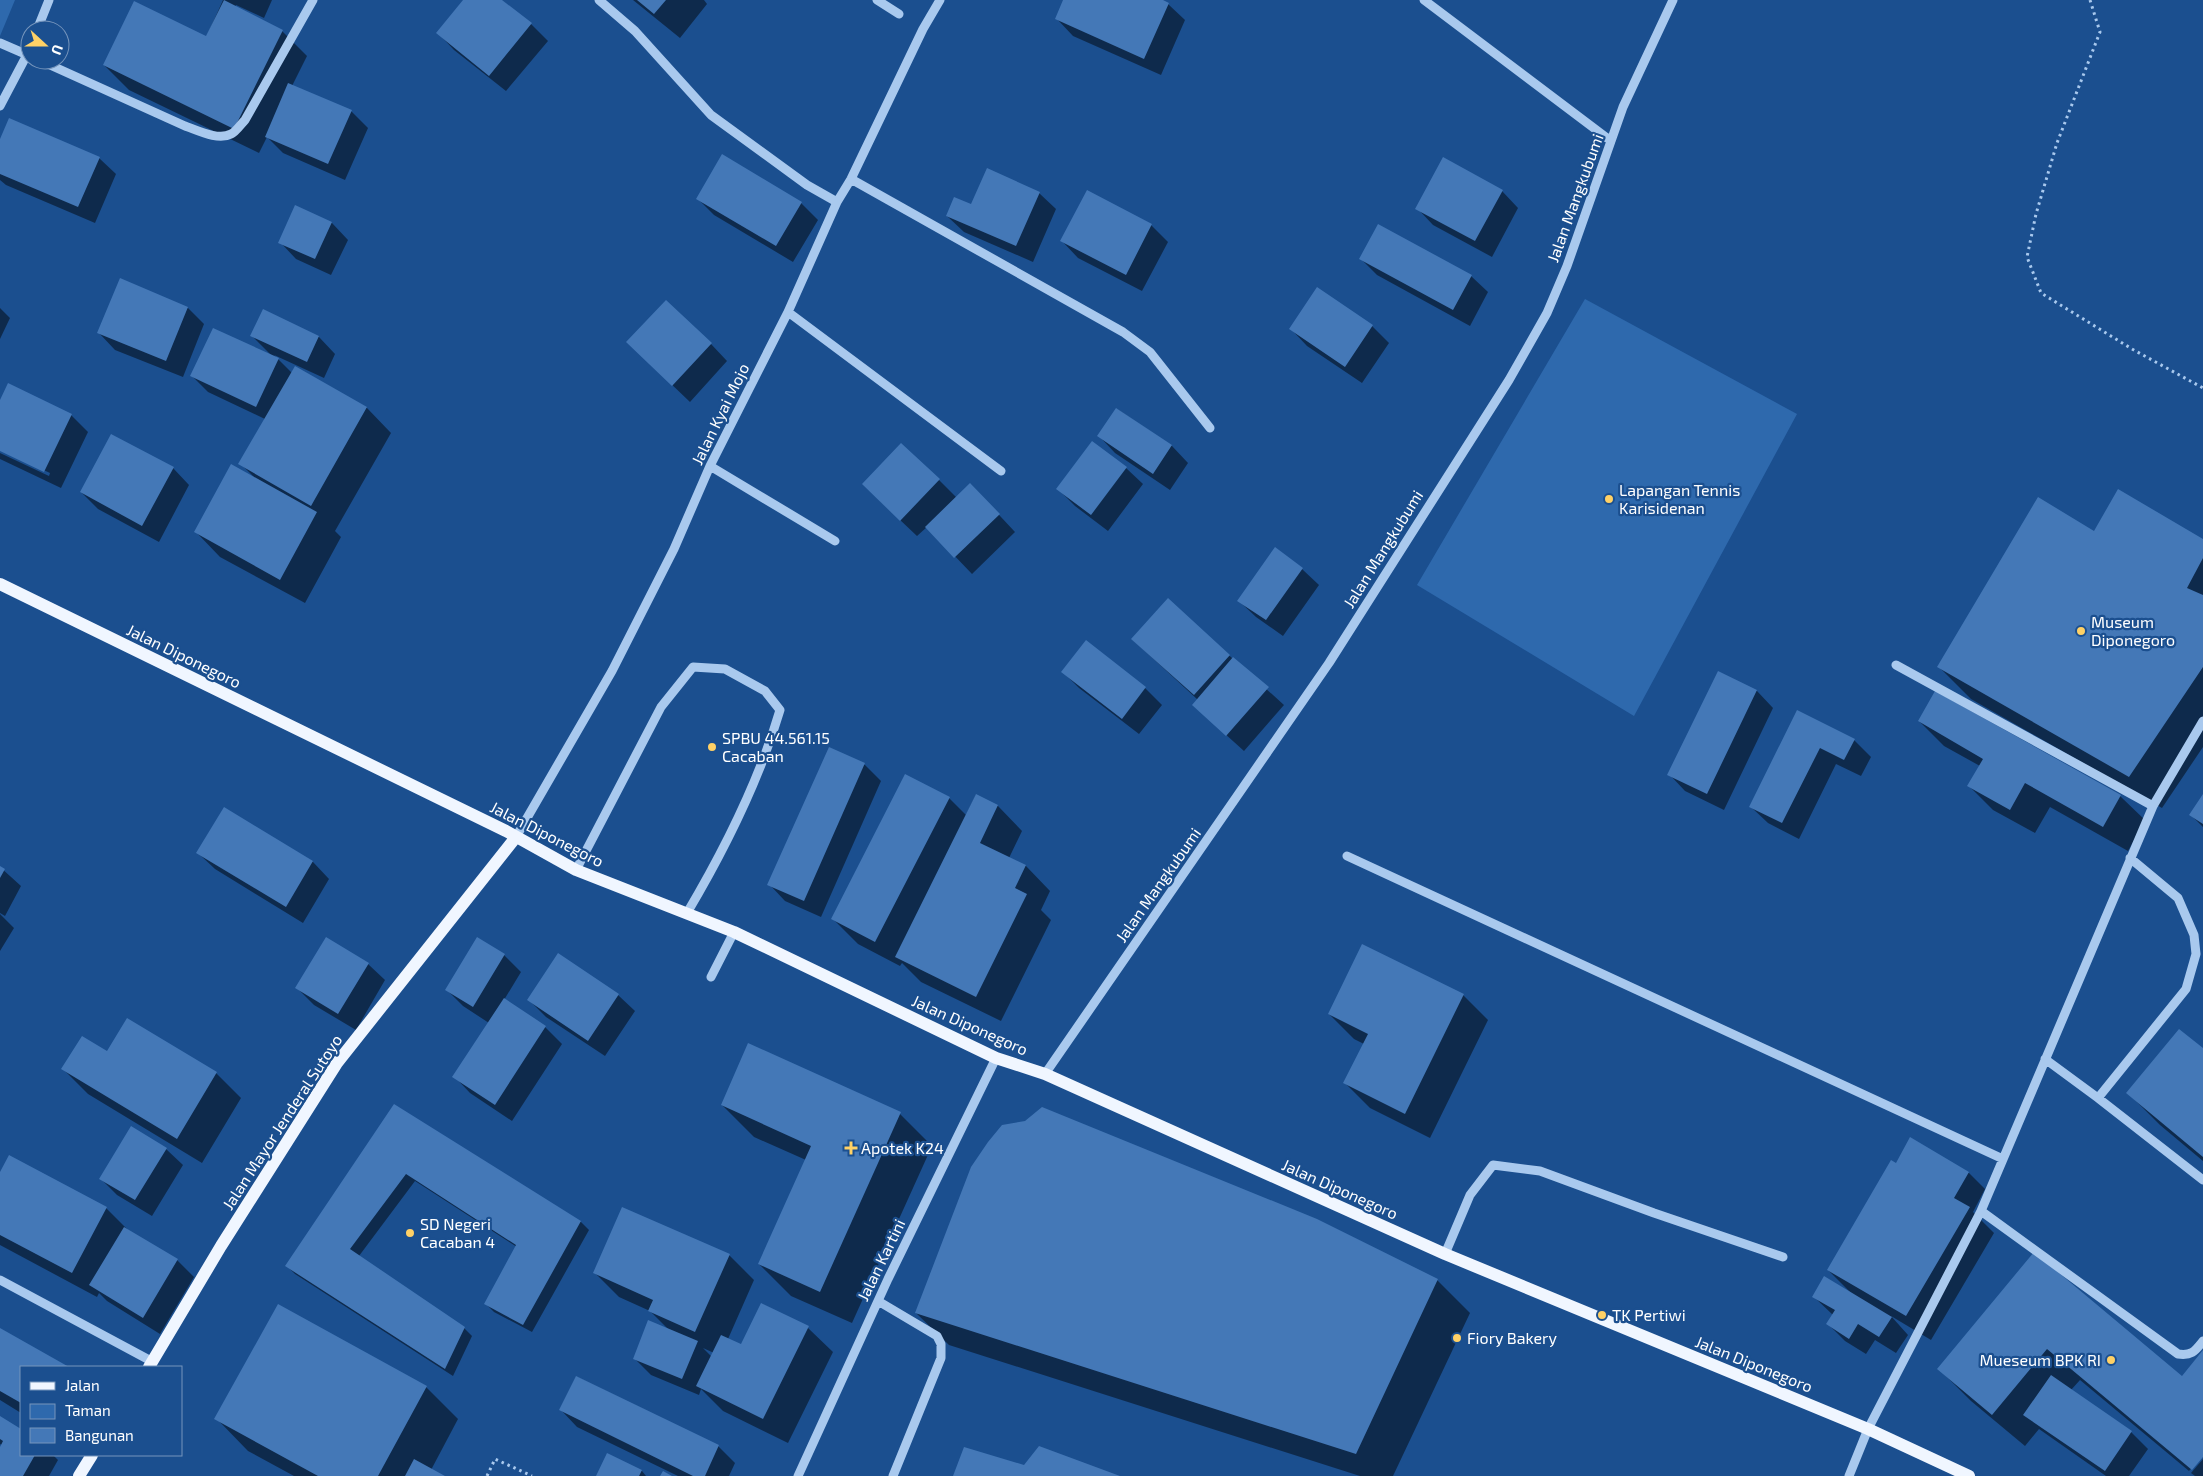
<svg xmlns="http://www.w3.org/2000/svg" width="2203" height="1476" viewBox="0 0 2203 1476" font-family="'Exo 2',sans-serif">
<style>
.green{fill:#2e69ad}
.shadow{fill:#0007;fill-rule:evenodd}
.building{fill:#4478b7}
.lines{fill:none;stroke-linecap:round;stroke-linejoin:round}
.path{stroke:#a9c9ee;stroke-width:3;stroke-dasharray:2.5 4;stroke-linecap:butt}
.minor{stroke:#a9c9ee;stroke-width:9}
.major{stroke:#f0f6ff;stroke-width:12}
.poi-dot{fill:#ffd166;stroke:#1b4f8f;stroke-width:2}
.labels{text-anchor:middle;stroke-width:4.5;stroke-linejoin:round;paint-order:stroke}
.street-label{font-size:16px;fill:#fff;stroke:#1b4f8f}
.poi-label{font-size:16px;fill:#fff;stroke:#1b4f8f;text-anchor:start}
</style>
<rect width="100%" height="100%" fill="#1b4f8f"/>
<path class="green" d="M 0,0 L 15,0 L 0,36 Z
M 1585,299 L 1797,414 L 1634,716 L 1417,585 Z"/>
<path class="shadow" d="M 223,0 L 272,0 L 264,18 L 236,5 L 235,7 L 282,31 L 307,56 L 292,86 L 351,111 L 368,128 L 345,180 L 283,153 L 267,137 L 259,153 L 129,90 L 104,65 L 206,38 Z
M 465,0 L 501,0 L 531,24 L 548,41 L 506,91 L 454,50 L 438,33 Z
M 633,0 L 704,0 L 707,4 L 680,38 Z
M 1065,0 L 1160,0 L 1168,4 L 1185,20 L 1161,75 L 1073,36 L 1057,19 Z
M 0,142 L 99,158 L 116,174 L 95,223 L 6,185 L 0,180 Z
M 1502,191 L 1518,208 L 1492,257 L 1433,225 L 1417,208 Z
M 1039,193 L 1056,209 L 1033,262 L 964,232 L 947,216 L 972,206 Z
M 697,198 L 801,203 L 818,220 L 793,262 L 714,215 Z
M 296,207 L 332,223 L 348,240 L 331,275 L 296,259 L 280,242 Z
M 1151,225 L 1168,242 L 1142,291 L 1078,258 L 1062,241 Z
M 1361,259 L 1471,276 L 1488,292 L 1470,326 L 1377,275 Z
M 0,308 L 10,318 L 0,339 Z
M 188,308 L 204,324 L 183,377 L 115,350 L 99,333 Z
M 1372,326 L 1389,343 L 1362,383 L 1307,346 L 1291,329 Z
M 252,336 L 319,337 L 335,354 L 324,378 L 274,355 L 292,373 L 295,368 L 367,408 L 391,433 L 335,531 L 341,537 L 305,603 L 220,557 L 196,532 L 254,477 L 240,463 L 265,419 L 208,392 L 192,376 L 273,357 Z
M 711,344 L 727,361 L 690,402 L 645,359 Z
M 0,403 L 71,415 L 88,432 L 61,488 L 0,459 L 0,453 L 49,476 L 50,473 L 0,450 Z
M 1117,409 L 1172,446 L 1188,463 L 1170,490 L 1115,453 L 1099,436 Z
M 173,468 L 189,485 L 159,542 L 98,509 L 81,492 Z
M 1126,468 L 1143,484 L 1108,531 L 1075,506 L 1058,489 Z
M 939,480 L 957,498 L 987,502 L 1015,532 L 972,574 L 927,527 L 917,536 L 880,501 Z
M 2095,533 L 2203,541 L 2203,747 L 2162,808 L 1971,699 L 1939,667 Z
M 1302,569 L 1319,585 L 1283,636 L 1256,617 L 1239,601 Z
M 1168,600 L 1284,705 L 1244,751 L 1193,705 L 1198,700 L 1132,639 Z
M 1086,642 L 1145,688 L 1162,705 L 1139,734 L 1079,688 L 1063,672 Z
M 1718,673 L 1757,691 L 1773,708 L 1724,810 L 1685,791 L 1669,774 Z
M 1798,712 L 1854,740 L 1871,757 L 1861,776 L 1836,764 L 1799,839 L 1768,823 L 1751,807 Z
M 1919,721 L 2120,796 L 2145,820 L 2128,851 L 2050,807 L 2035,833 L 1993,810 L 1969,786 L 1980,766 L 1944,746 Z
M 829,749 L 865,765 L 881,781 L 821,917 L 785,901 L 769,884 Z
M 976,795 L 998,806 L 1022,831 L 1009,858 L 1026,866 L 1050,891 L 1041,910 L 1051,920 L 1001,1021 L 921,982 L 902,963 L 900,966 L 858,944 L 833,919 L 949,798 L 966,815 Z
M 2203,796 L 2203,827 L 2191,815 Z
M 224,809 L 313,862 L 329,879 L 303,923 L 215,869 L 198,853 Z
M 0,867 L 21,886 L 5,916 L 0,913 Z
M 0,914 L 14,928 L 0,951 Z
M 504,955 L 521,972 L 504,1000 L 545,1027 L 562,1044 L 512,1121 L 470,1093 L 454,1076 L 489,1023 L 463,1006 L 447,990 Z
M 368,964 L 385,980 L 356,1030 L 314,1005 L 297,988 Z
M 618,995 L 635,1011 L 605,1056 L 546,1017 L 529,1000 Z
M 1463,995 L 1488,1020 L 1430,1138 L 1370,1108 L 1345,1083 L 1364,1044 L 1354,1039 L 1329,1014 Z
M 2203,1050 L 2203,1161 L 2160,1125 L 2128,1093 Z
M 108,1053 L 216,1073 L 241,1098 L 202,1163 L 88,1094 L 63,1069 Z
M 722,1105 L 900,1114 L 932,1146 L 852,1323 L 791,1296 L 759,1264 L 806,1160 L 754,1137 Z
M 395,1106 L 581,1222 L 589,1230 L 532,1332 L 494,1312 L 486,1304 L 517,1247 L 415,1181 L 359,1256 L 464,1328 L 472,1336 L 453,1376 L 295,1274 L 287,1266 Z
M 166,1149 L 183,1165 L 152,1216 L 117,1195 L 101,1179 Z
M 1901,1168 L 1969,1173 L 1985,1189 L 1973,1212 L 1994,1233 L 1931,1340 L 1891,1316 L 1908,1335 L 1896,1353 L 1875,1340 L 1866,1354 L 1845,1341 L 1828,1324 L 1833,1315 L 1813,1296 L 1852,1294 L 1828,1270 Z
M 0,1174 L 106,1208 L 129,1231 L 177,1260 L 194,1277 L 160,1334 L 107,1301 L 99,1293 L 97,1297 L 0,1245 Z
M 1316,1220 L 1437,1280 L 1470,1313 L 1393,1476 L 1360,1476 L 949,1345 L 916,1313 Z
M 2034,1254 L 2182,1377 L 2203,1352 L 2203,1455 L 2189,1471 L 2080,1380 L 2071,1390 L 2131,1432 L 2148,1449 L 2129,1476 L 2106,1476 L 2039,1429 L 2025,1446 L 1971,1401 L 1939,1369 Z
M 729,1255 L 754,1280 L 728,1339 L 742,1346 L 762,1304 L 808,1328 L 833,1352 L 788,1443 L 723,1411 L 701,1389 L 699,1395 L 651,1375 L 634,1358 L 669,1330 L 650,1311 L 619,1297 L 594,1272 ZM 703,1348 L 714,1353 L 712,1357 Z
M 0,1329 L 67,1367 L 21,1367 L 21,1413 L 0,1400 Z
M 577,1377 L 718,1446 L 735,1463 L 729,1476 L 678,1476 L 577,1427 L 561,1410 Z
M 426,1387 L 458,1419 L 431,1470 L 442,1476 L 294,1476 L 248,1451 L 216,1418 Z
M 0,1418 L 21,1431 L 21,1455 L 53,1455 L 58,1460 L 49,1476 L 0,1476 L 0,1449 L 2,1445 L 0,1444 Z
M 607,1455 L 642,1471 L 646,1476 L 597,1476 Z
M 2203,1459 L 2203,1476 L 2195,1476 L 2191,1473 Z"/>
<path class="building" d="M 224,0 L 283,30 L 234,129 L 103,65 L 134,1 L 206,36 Z
M 463,0 L 502,0 L 532,23 L 489,76 L 436,33 Z
M 637,0 L 666,0 L 654,14 Z
M 1063,0 L 1163,0 L 1169,3 L 1144,59 L 1055,19 Z
M 288,83 L 352,110 L 328,164 L 265,137 Z
M 9,118 L 100,157 L 78,207 L 0,174 L 0,139 Z
M 722,154 L 802,202 L 776,246 L 696,199 Z
M 1443,157 L 1503,190 L 1475,241 L 1415,209 Z
M 987,168 L 1040,192 L 1016,246 L 946,216 L 954,197 L 971,204 Z
M 1087,190 L 1152,224 L 1126,275 L 1060,241 Z
M 295,205 L 332,222 L 315,259 L 278,243 Z
M 1378,224 L 1472,275 L 1453,310 L 1359,259 Z
M 120,278 L 188,307 L 166,361 L 97,333 Z
M 1317,287 L 1373,325 L 1345,367 L 1289,329 Z
M 666,300 L 712,343 L 672,386 L 626,342 Z
M 263,309 L 319,336 L 307,362 L 250,336 Z
M 213,328 L 279,358 L 256,407 L 190,376 Z
M 295,366 L 367,407 L 311,506 L 238,464 Z
M 8,383 L 72,414 L 44,472 L 0,451 L 0,400 Z
M 1116,408 L 1172,445 L 1153,474 L 1097,436 Z
M 111,434 L 174,467 L 142,526 L 80,492 Z
M 1092,441 L 1127,467 L 1091,515 L 1056,489 Z
M 901,443 L 940,479 L 900,521 L 862,484 Z
M 231,464 L 317,512 L 280,580 L 194,532 Z
M 970,483 L 1000,514 L 954,558 L 925,527 Z
M 2118,489 L 2203,539 L 2203,558 L 2187,588 L 2203,595 L 2203,667 L 2129,777 L 1937,667 L 2038,497 L 2094,531 Z
M 1275,547 L 1303,568 L 1266,620 L 1237,601 Z
M 1168,598 L 1230,655 L 1194,695 L 1131,639 Z
M 1086,640 L 1146,687 L 1122,719 L 1061,672 Z
M 1233,657 L 1269,687 L 1226,736 L 1192,705 Z
M 1718,671 L 1757,690 L 1707,794 L 1667,775 Z
M 1935,691 L 2121,795 L 2103,827 L 2025,783 L 2010,810 L 1967,786 L 1983,759 L 1918,721 Z
M 1797,710 L 1855,739 L 1844,760 L 1820,748 L 1782,823 L 1749,807 Z
M 829,747 L 865,763 L 804,901 L 767,885 Z
M 905,774 L 950,797 L 875,942 L 831,919 Z
M 976,794 L 998,805 L 980,843 L 1026,865 L 1015,888 L 1027,894 L 976,997 L 895,957 Z
M 2203,794 L 2203,824 L 2189,815 Z
M 224,807 L 313,861 L 286,907 L 196,853 Z
M 0,866 L 5,869 L 0,878 Z
M 326,937 L 369,963 L 338,1014 L 295,988 Z
M 477,937 L 505,954 L 473,1007 L 445,990 Z
M 1362,944 L 1464,994 L 1405,1114 L 1343,1083 L 1368,1034 L 1328,1014 Z
M 558,953 L 619,994 L 588,1041 L 527,1000 Z
M 504,998 L 546,1026 L 495,1105 L 452,1077 Z
M 127,1018 L 217,1072 L 177,1139 L 61,1069 L 82,1036 L 107,1051 Z
M 2179,1029 L 2203,1048 L 2203,1157 L 2126,1093 Z
M 748,1043 L 901,1112 L 820,1292 L 758,1264 L 811,1146 L 721,1105 Z
M 394,1104 L 581,1221 L 523,1325 L 484,1304 L 516,1245 L 406,1174 L 350,1249 L 465,1327 L 445,1369 L 285,1266 Z
M 1042,1107 L 1317,1219 L 1438,1279 L 1356,1454 L 915,1313 L 971,1167 L 988,1142 L 1002,1125 L 1025,1121 Z
M 131,1126 L 167,1148 L 135,1200 L 99,1179 Z
M 1910,1137 L 1969,1172 L 1954,1198 L 1970,1207 L 1906,1316 L 1827,1270 L 1891,1160 L 1896,1163 Z
M 9,1155 L 107,1207 L 72,1273 L 0,1235 L 0,1172 Z
M 622,1207 L 730,1254 L 695,1332 L 648,1311 L 653,1300 L 593,1273 Z
M 124,1227 L 178,1259 L 143,1318 L 89,1285 Z
M 2034,1252 L 2182,1376 L 2203,1350 L 2203,1457 L 2192,1470 L 2047,1349 L 1992,1415 L 1937,1369 Z
M 1824,1276 L 1892,1317 L 1879,1337 L 1858,1324 L 1849,1339 L 1826,1324 L 1835,1310 L 1812,1297 Z
M 761,1303 L 809,1326 L 763,1419 L 696,1386 L 721,1335 L 741,1344 Z
M 278,1304 L 427,1386 L 378,1476 L 318,1476 L 214,1419 Z
M 648,1320 L 698,1341 L 682,1379 L 633,1359 Z
M 0,1328 L 69,1367 L 21,1367 L 21,1403 L 0,1391 Z
M 2051,1375 L 2132,1431 L 2105,1471 L 2023,1415 Z
M 576,1376 L 719,1445 L 705,1476 L 693,1476 L 559,1410 Z
M 0,1416 L 21,1429 L 21,1455 L 35,1455 L 23,1476 L 0,1476 L 0,1447 L 3,1441 L 0,1439 Z
M 1039,1446 L 1120,1476 L 953,1476 L 964,1447 L 1024,1465 Z
M 607,1453 L 642,1470 L 639,1476 L 596,1476 Z
M 414,1459 L 445,1476 L 405,1476 Z
M 663,1471 L 672,1476 L 660,1476 Z"/>
<g class="lines">
<path class="path" d="M 2090,0 L 2100,32 L 2057,143 L 2036,214 L 2027,257 L 2041,293 L 2132,349 L 2203,388
M 487,1476 L 495,1459 L 532,1476"/>
<path class="minor" d="M 599,0 L 635,31 L 711,115 L 807,185 L 837,202
M 877,0 L 899,14
M 1424,0 L 1611,141
M 37,30 L 49,0
M 0,43 L 30,56
M 39,60 L 185,126 C 197,130 218,141 231,134 C 236,132 241,124 245,120 L 313,0
M 0,106 L 30,49
M 851,179 L 1123,332 L 1150,352 L 1210,428
M 788,312 L 1001,471
M 710,466 L 835,541
M 1896,665 L 2153,806
M 516,837 L 612,671 L 674,549 L 710,466 L 788,312 L 837,202 L 851,179 L 923,29 L 940,0
M 1347,856 L 2003,1159
M 576,870 L 661,707 L 693,667 L 725,669 L 765,691 L 780,710 C 759,781 725,849 687,913
M 711,977 L 734,932
M 2045,1059 L 2098,1098 L 2203,1180
M 1045,1074 L 1329,663 L 1509,380 L 1547,313 L 1567,266 L 1623,107 L 1673,0
M 2098,1098 L 2186,989 L 2196,954 L 2194,935 L 2178,898 L 2130,858
M 1981,1211 L 2178,1354 C 2192,1356 2195,1351 2203,1341
M 1445,1254 L 1470,1195 L 1493,1165 L 1540,1171 L 1654,1213 L 1783,1257
M 0,1280 L 153,1362
M 878,1301 L 937,1336 L 941,1344 L 941,1358 L 893,1476
M 798,1476 L 888,1279 L 996,1058
M 1849,1476 L 1868,1429 L 1981,1211 L 2153,806 L 2203,721"/>
<path class="major" d="M 0,584 L 506,831 L 576,870 L 734,932 L 996,1058 L 1045,1074 L 1445,1254 L 1868,1429 L 1969,1476
M 149,1367 L 221,1246 L 337,1063 L 516,837
M 79,1476 L 92,1455"/>
</g>
<g class="poi-dot">
<circle cx="1609" cy="499" r="5"/>
<circle cx="2081" cy="631" r="5"/>
<circle cx="712" cy="747" r="5"/>
<path d="M848.5 1140.5h5v5h5v5h-5v5h-5v-5h-5v-5h5z"/>
<circle cx="410" cy="1233" r="5"/>
<circle cx="1602" cy="1315" r="5"/>
<circle cx="1457" cy="1338" r="5"/>
<circle cx="2111" cy="1360" r="5"/>
</g>
<g class="labels">
<g class="street-label">
<text transform="translate(1575 198) rotate(-70)" y="6">Jalan Mangkubumi</text>
<text transform="translate(720 414) rotate(-64)" y="6">Jalan Kyai Mojo</text>
<text transform="translate(1383 549) rotate(-58)" y="6">Jalan Mangkubumi</text>
<text transform="translate(184 656) rotate(26)" y="6">Jalan Diponegoro</text>
<text transform="translate(547 834) rotate(27)" y="6">Jalan Diponegoro</text>
<text transform="translate(1158 885) rotate(-55)" y="6">Jalan Mangkubumi</text>
<text transform="translate(970 1025) rotate(24)" y="6">Jalan Diponegoro</text>
<text transform="translate(282 1122) rotate(-57)" y="6">Jalan Mayor Jenderal Sutoyo</text>
<text transform="translate(1340 1189) rotate(24)" y="6">Jalan Diponegoro</text>
<text transform="translate(881 1260) rotate(-64)" y="6">Jalan Kartini</text>
<text transform="translate(1754 1364) rotate(22)" y="6">Jalan Diponegoro</text>
</g>
<g class="poi-label">
<text x="1619" y="496">Lapangan Tennis<tspan x="1619" dy="18">Karisidenan</tspan></text>
<text x="2091" y="628">Museum<tspan x="2091" dy="18">Diponegoro</tspan></text>
<text x="722" y="744">SPBU 44.561.15<tspan x="722" dy="18">Cacaban</tspan></text>
<text x="861" y="1154">Apotek K24</text>
<text x="420" y="1230">SD Negeri<tspan x="420" dy="18">Cacaban 4</tspan></text>
<text x="1612" y="1321">TK Pertiwi</text>
<text x="1467" y="1344">Fiory Bakery</text>
<text x="2101" y="1366" text-anchor="end">Mueseum BPK RI</text>
</g>
</g>
<rect x="20" y="1366" width="162" height="90" fill="#1b4f8f" stroke="#7695bc"/>
<rect x="30" y="1382" width="25" height="8" fill="#f0f6ff" stroke="#7695bc"/>
<text x="65" y="1391" font-size="15" fill="#ffffff">Jalan</text>
<rect x="30" y="1404" width="25" height="15" fill="#2e69ad" stroke="#7695bc"/>
<text x="65" y="1416" font-size="15" fill="#ffffff">Taman</text>
<rect x="30" y="1428" width="25" height="15" fill="#4478b7" stroke="#7695bc"/>
<text x="65" y="1441" font-size="15" fill="#ffffff">Bangunan</text>
<g transform="translate(45 45) rotate(111)"><circle r="24" fill="#1b4f8f" stroke="#7695bc"/>
<path d="M0-4L9 19L0 12L-9 19Z" fill="#ffd166"/>
<text y="-8" font-size="14" font-weight="bold" text-anchor="middle" fill="#ffffff">U</text>
</g>
</svg>
